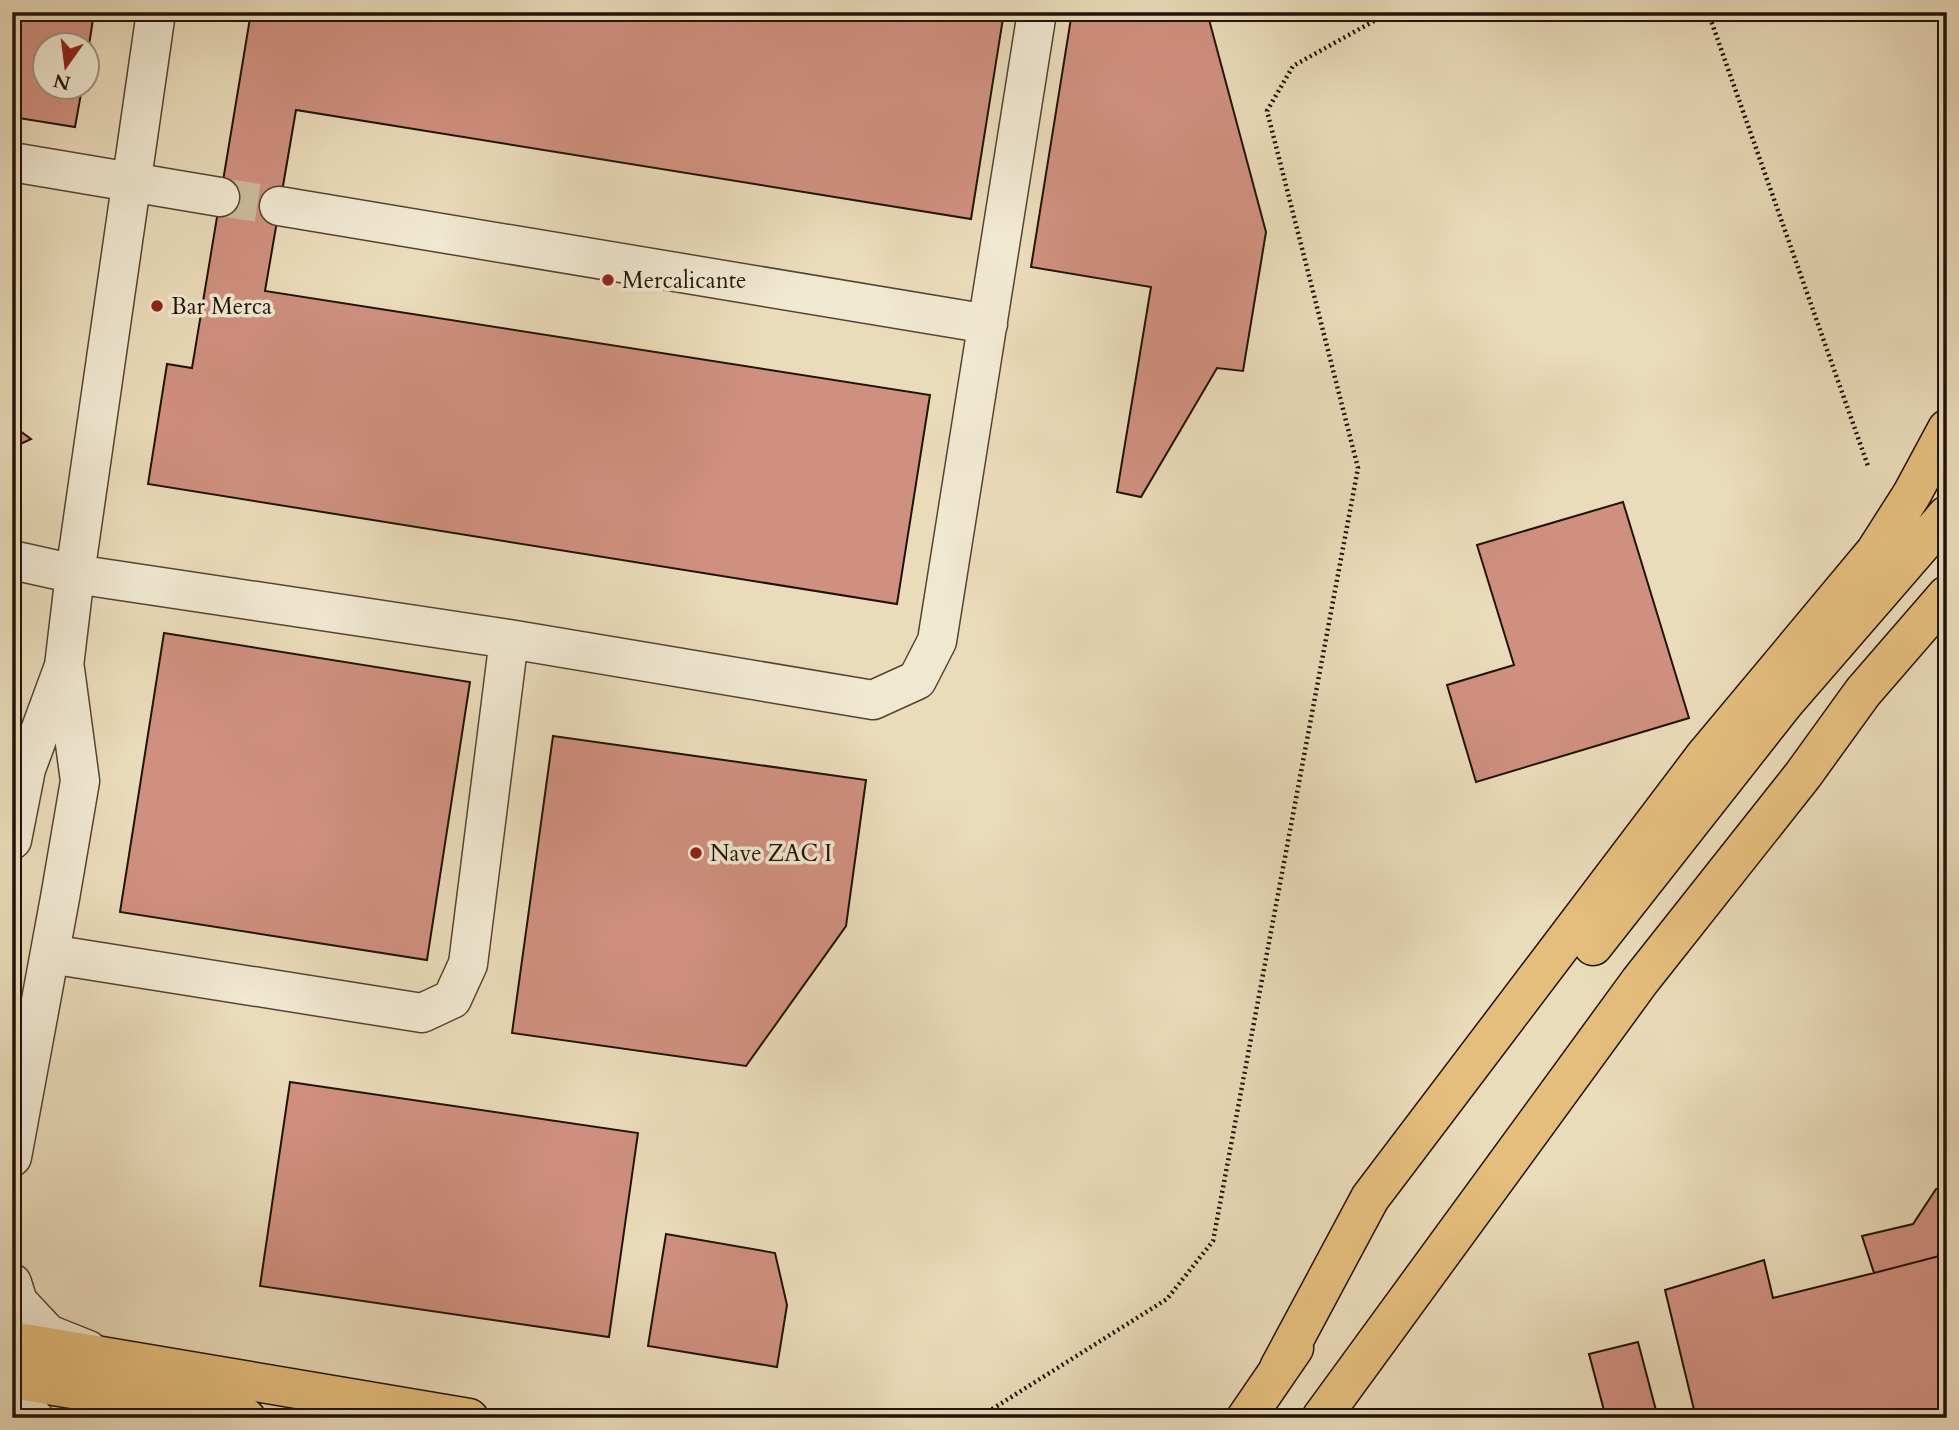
<svg xmlns="http://www.w3.org/2000/svg" width="1959" height="1430" viewBox="0 0 1959 1430" font-family="Cardo,serif">
<style>
.building{fill:#d09080;stroke:#211308;stroke-width:2}
.lines{fill:none;stroke-linecap:round;stroke-linejoin:round}
.minor-tunnel{stroke:#ccbd9f;stroke-width:38;stroke-dasharray:38 19;stroke-linecap:butt}
.minor-casing{stroke:#534534;stroke-width:41}
.major-casing{stroke:#211308;stroke-width:41}
.highway-casing{stroke:#211308;stroke-width:41}
.path{stroke:#211308;stroke-width:4.5;stroke-dasharray:2 3.5;stroke-linecap:butt}
.minor{stroke:#f1e8d2;stroke-width:38}
.major{stroke:#e5be7d;stroke-width:38}
.highway{stroke:#e5be7d;stroke-width:38}
.poi-dot{fill:#8f2418;stroke:#f1e8d2;stroke-width:2.5}
.labels{text-anchor:middle;stroke-width:7;stroke-linejoin:round;paint-order:stroke}
.poi-label{font-size:23px;fill:#211308;stroke:#f1e8d2;text-anchor:start}
</style>
<rect width="100%" height="100%" fill="#eadbba"/>
<filter id="stains"><feTurbulence type="fractalNoise" baseFrequency=".00286" numOctaves="4"/><feColorMatrix values="0 0 0 0 .2 0 0 0 0 .09 0 0 0 0 .02 0 0 0 .5 -.17"/></filter>
<radialGradient id="worn" r=".72"><stop offset=".6" stop-color="#630" stop-opacity="0"/><stop offset="1" stop-color="#630" stop-opacity=".3"/></radialGradient>
<path class="building" d="M 12,12 L 94,12 L 88,52 L 88,46 L 46,46 L 46,88 L 82,88 L 75,127 L 12,117 Z
M 251,12 L 1004,12 L 971,219 L 296,110 L 265,291 L 930,395 L 897,604 L 148,484 L 167,364 L 192,368 Z
M 1072,12 L 1207,12 L 1266,232 L 1243,371 L 1217,368 L 1141,497 L 1117,492 L 1151,287 L 1031,267 Z
M 12,425 L 31,439 L 12,448 Z
M 1623,502 L 1689,718 L 1476,782 L 1447,685 L 1514,665 L 1477,545 Z
M 164,633 L 470,682 L 427,960 L 120,912 Z
M 553,736 L 866,780 L 846,926 L 746,1066 L 512,1033 Z
M 290,1082 L 638,1133 L 609,1337 L 260,1286 Z
M 1947,1186 L 1947,1254 L 1874,1273 L 1862,1236 L 1913,1224 L 1936,1189 Z
M 666,1234 L 775,1253 L 787,1305 L 777,1367 L 648,1346 Z
M 1947,1254 L 1947,1418 L 1696,1418 L 1665,1290 L 1764,1260 L 1773,1298 L 1874,1273 Z
M 1638,1342 L 1658,1418 L 1606,1418 L 1589,1354 Z"/>
<g class="lines">
<path class="minor-tunnel" d="M 220,197 L 279,206"/>
<defs>
<path id="minor" d="M 12,162 L 220,197
M 279,206 L 988,324
M 12,560 L 75,574 L 509,639 L 873,700 L 917,680 L 937,641 L 1037,12
M 12,840 L 26,769 L 64,666 L 75,574 L 156,12
M 50,954 L 422,1013 L 452,999 L 468,964 L 509,639
M 12,1157 L 60,898 L 80,781 L 65,669
M 12,1283 L 18,1302 L 48,1334 L 88,1350
M 12,1398 L 34,1418"/>
<path id="major" d="M 12,1341 L 469,1418
M 12,1379 L 246,1418"/>
<path id="highway" d="M 1593,946 L 1785,702 L 1947,515
M 1279,1368 L 1370,1198 L 1704,757 L 1875,552 L 1912,494 L 1947,429
M 1246,1418 L 1294,1348
M 1321,1418 L 1640,981 L 1803,775 L 1863,692 L 1947,595"/>
</defs>
<use href="#minor" class="minor-casing"/>
<use href="#major" class="major-casing"/>
<use href="#highway" class="highway-casing"/>
<path class="path" d="M 1708,12 L 1868,466
M 978,1418 L 1167,1299 L 1213,1241 L 1358,468 L 1267,111 L 1293,66 L 1390,12"/>
<use href="#minor" class="minor"/>
<use href="#major" class="major"/>
<use href="#highway" class="highway"/>
</g>
<g class="poi-dot">
<circle cx="608" cy="280" r="7"/>
<circle cx="157" cy="306" r="7"/>
<circle cx="696" cy="853" r="7"/>
</g>
<g class="labels">
<g class="poi-label">
<text x="622" y="288">Mercalicante</text>
<text x="171" y="314">Bar Merca</text>
<text x="710" y="861">Nave ZAC I</text>
</g>
</g>
<rect width="1959" height="1430" fill="none" stroke="#eadbba" stroke-width="42"/>
<rect x="14" y="14" width="1931" height="1402" fill="none" stroke="#211308" stroke-width="3.5"/>
<rect x="21" y="21" width="1917" height="1388" fill="none" stroke="#211308" stroke-width="2"/>
<g transform="translate(66 66) rotate(194)"><circle r="33" fill="#f1e8d2" stroke="#9e9381" stroke-width="2"/>
<path d="M0-5L12 26L0 18L-12 26Z" fill="#8f2418"/>
<text y="-10" font-size="19" font-weight="bold" text-anchor="middle" fill="#211308">N</text>
</g>
<rect width="100%" height="100%" filter="url(#stains)"/>
<rect width="100%" height="100%" fill="url(#worn)"/>
</svg>
